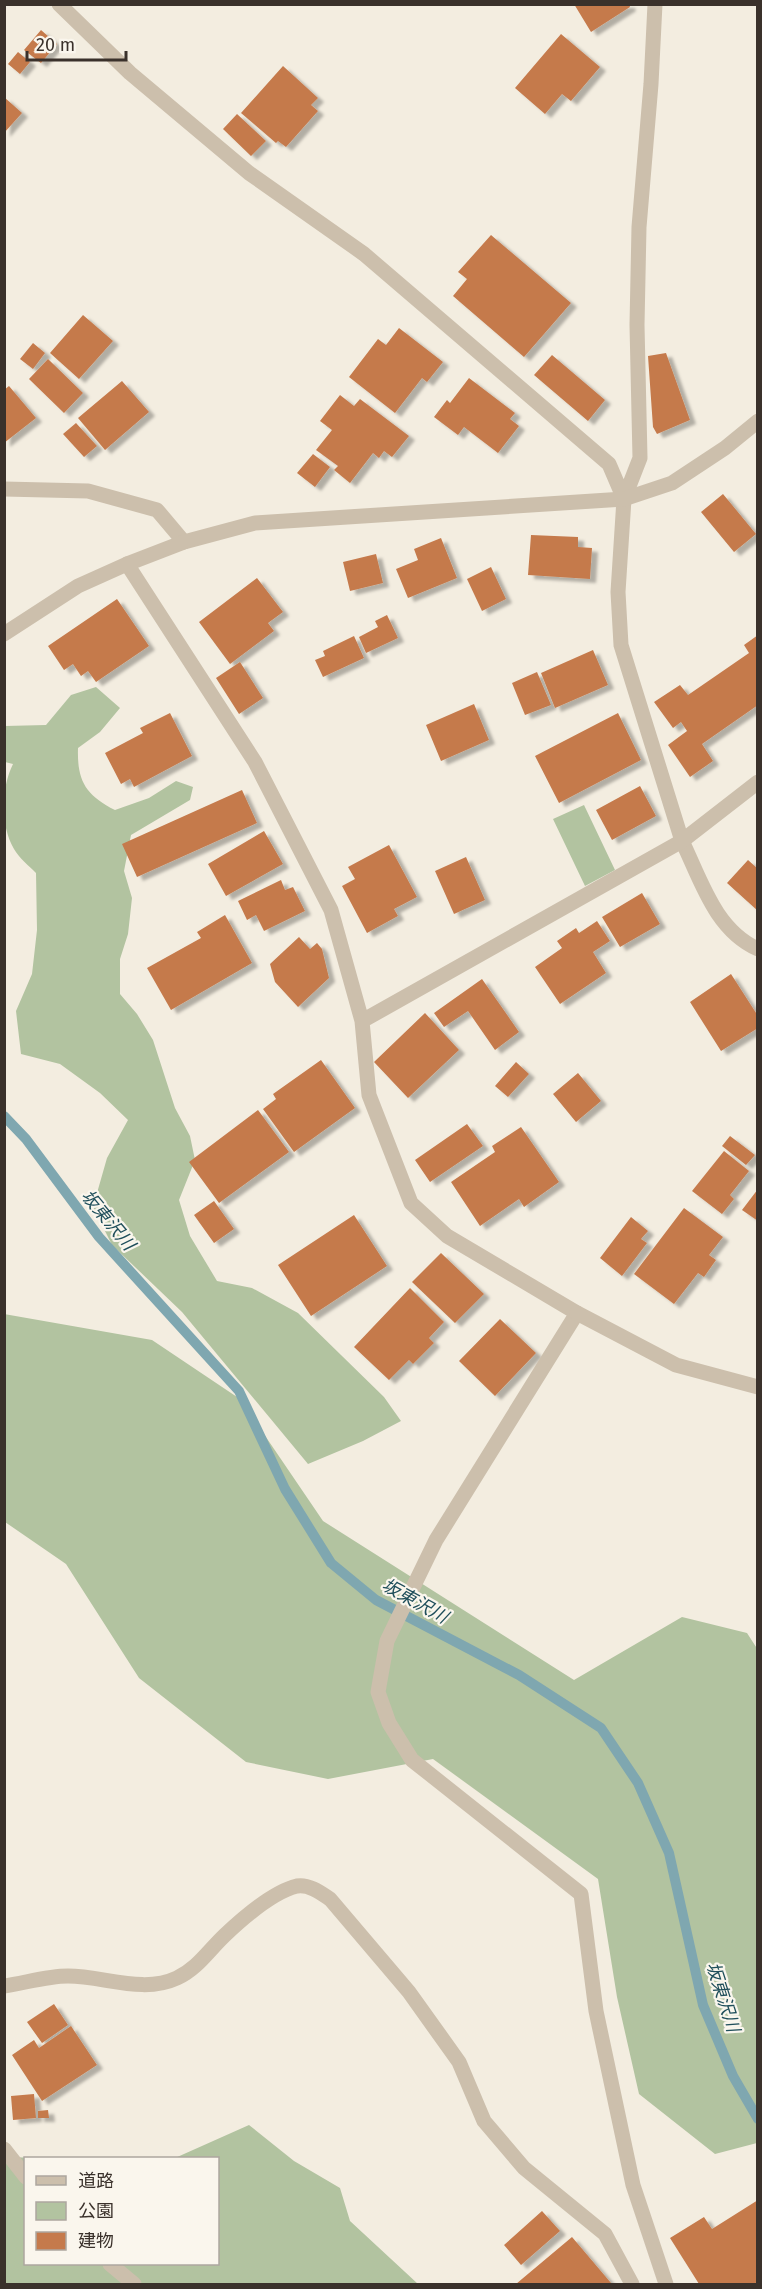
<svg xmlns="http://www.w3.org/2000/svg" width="762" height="2289" viewBox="0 0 762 2289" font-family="'Fira Sans','Noto Sans JP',sans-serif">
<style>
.green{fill:#b2c3a0}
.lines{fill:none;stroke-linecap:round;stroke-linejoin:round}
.stream{stroke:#7fa7b0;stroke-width:10}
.building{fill:#c57a4c;filter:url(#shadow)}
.service{stroke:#ccbfac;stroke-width:15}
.minor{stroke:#ccbfac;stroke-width:15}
.tertiary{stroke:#ccbfac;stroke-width:15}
.labels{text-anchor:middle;stroke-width:4.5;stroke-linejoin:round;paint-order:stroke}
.water-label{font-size:18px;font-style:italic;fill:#204f5b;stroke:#faf6ed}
</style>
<defs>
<filter id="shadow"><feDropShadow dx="6" dy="4" stdDeviation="1.5" flood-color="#0004"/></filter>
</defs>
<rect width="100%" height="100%" fill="#f3ede0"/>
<path class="green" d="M 96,687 L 120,708 L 100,732 L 78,748 C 77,780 85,795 115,810 L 149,798 L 176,781 L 193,787 L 190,800 L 131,835 L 124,871 L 132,898 L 128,934 L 120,959 L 120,994 L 137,1014 L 153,1040 L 175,1108 L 190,1136 L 195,1160 L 179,1200 L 190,1236 L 217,1281 L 252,1288 L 298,1313 L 384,1397 L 401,1421 L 363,1441 L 308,1464 L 182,1312 L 112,1245 L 93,1207 L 107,1158 L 128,1120 L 100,1093 L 60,1064 L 21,1054 L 16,1011 L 32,974 L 37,930 L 36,873 C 29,866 19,858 14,849 C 0,825 1,788 13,764 L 5,762 L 5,726 L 46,725 L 71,695 Z
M 584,805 L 615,870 L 585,886 L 553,819 Z
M 4,1314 L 152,1340 L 240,1399 L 323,1521 L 574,1680 L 682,1617 L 747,1633 L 758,1650 L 757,2143 L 715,2154 L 639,2094 L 617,1997 L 598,1879 L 433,1759 L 328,1779 L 246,1762 L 139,1678 L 66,1564 L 5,1522 Z
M 249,2125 L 294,2161 L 340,2188 L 350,2221 L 418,2284 L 5,2284 L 4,2157 L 43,2158 L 26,2158 L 26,2264 L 218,2264 L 218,2158 L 175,2158 Z"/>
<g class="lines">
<path class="stream" d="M 4,1116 L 26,1139 L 99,1237 L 239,1391 L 285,1489 L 331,1563 L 376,1600 L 519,1675 L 601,1728 L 638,1783 L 669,1853 L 703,2005 L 733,2076 L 758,2119"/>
</g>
<path class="building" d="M 574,4 L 629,4 L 630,7 L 591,32 Z
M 41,30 L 57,44 L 41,63 L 24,50 Z
M 561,34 L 600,67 L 571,101 L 562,94 L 545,114 L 515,88 Z
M 18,52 L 30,62 L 20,74 L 8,64 Z
M 283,66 L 318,98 L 311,105 L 318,111 L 286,147 L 278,141 L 276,143 L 241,113 Z
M 4,97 L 22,113 L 4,133 Z
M 237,114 L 266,141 L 251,156 L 223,129 Z
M 491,235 L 571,303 L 524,357 L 453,296 L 467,279 L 458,272 Z
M 83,315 L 113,341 L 79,379 L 50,353 Z
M 399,328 L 443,362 L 427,382 L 422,378 L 395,413 L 349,377 L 378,339 L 386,345 Z
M 33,343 L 45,353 L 33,369 L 20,359 Z
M 666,353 L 690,420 L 657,434 L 653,427 L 648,356 Z
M 552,355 L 605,400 L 588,421 L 534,375 Z
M 48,359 L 83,393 L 64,413 L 29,379 Z
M 469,378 L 515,413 L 510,419 L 519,426 L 498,453 L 464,427 L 458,435 L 434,417 L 447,400 L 450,403 Z
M 122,381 L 149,412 L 105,450 L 78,418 Z
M 9,386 L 36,418 L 4,443 L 4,390 Z
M 340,395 L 354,406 L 360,399 L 409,436 L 392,457 L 384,451 L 379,458 L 373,453 L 350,483 L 334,470 L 338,466 L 316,450 L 332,430 L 320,421 Z
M 76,423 L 97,446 L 84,457 L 63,434 Z
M 313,454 L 330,467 L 315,487 L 297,473 Z
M 723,494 L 756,534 L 734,552 L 701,512 Z
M 531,535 L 578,537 L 578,547 L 592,548 L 590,579 L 528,575 Z
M 441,538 L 457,578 L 408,598 L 396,569 L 418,560 L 414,549 Z
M 376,554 L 383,583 L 350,591 L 343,562 Z
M 491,567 L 506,599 L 482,611 L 467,579 Z
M 257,578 L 283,612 L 268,623 L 274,631 L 230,664 L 199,622 Z
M 117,599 L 149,646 L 96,682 L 88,671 L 81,676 L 73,664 L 64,670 L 48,646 Z
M 387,615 L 398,638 L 366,653 L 359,637 L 378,627 L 375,621 Z
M 758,635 L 758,705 L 702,744 L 713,761 L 690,777 L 668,745 L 687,731 L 681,722 L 673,728 L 654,702 L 680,685 L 688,695 L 749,653 L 744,645 Z
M 354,636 L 364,658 L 323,677 L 315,660 L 325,656 L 323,651 Z
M 593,650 L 608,685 L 555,708 L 541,673 Z
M 240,662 L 263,698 L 239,714 L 216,678 Z
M 537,672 L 551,705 L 525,715 L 512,683 Z
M 474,704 L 489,740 L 441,761 L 426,725 Z
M 170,713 L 192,756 L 134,787 L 130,779 L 121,784 L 105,753 L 143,733 L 140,728 Z
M 618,713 L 641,760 L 559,803 L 535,756 Z
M 640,786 L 656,816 L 612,840 L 596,810 Z
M 242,790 L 257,823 L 137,877 L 122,844 Z
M 264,831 L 283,864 L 226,896 L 208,864 Z
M 389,845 L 417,897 L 394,909 L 398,916 L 367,933 L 342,886 L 355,879 L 348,867 Z
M 466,857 L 485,900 L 454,914 L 435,871 Z
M 748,860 L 758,869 L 758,911 L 727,883 Z
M 281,880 L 285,890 L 293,887 L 305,911 L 264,931 L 256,915 L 247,920 L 238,901 Z
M 642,893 L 660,924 L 620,947 L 602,917 Z
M 225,915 L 252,963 L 171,1010 L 147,968 L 201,938 L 197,932 Z
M 597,921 L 610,941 L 593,952 L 606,973 L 560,1004 L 535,967 L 562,948 L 557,941 L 576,928 L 579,933 Z
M 299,937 L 310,949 L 317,943 L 322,949 L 329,978 L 298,1007 L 275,982 L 270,964 Z
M 731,974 L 758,1016 L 758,1028 L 721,1051 L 690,1002 Z
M 482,979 L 519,1032 L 495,1050 L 468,1011 L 444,1027 L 434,1013 Z
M 425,1013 L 459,1050 L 408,1098 L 374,1062 Z
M 321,1060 L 355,1108 L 294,1152 L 263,1109 L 276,1099 L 273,1094 Z
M 516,1062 L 529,1074 L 508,1097 L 495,1086 Z
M 578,1073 L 601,1101 L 576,1122 L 553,1094 Z
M 258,1110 L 289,1152 L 219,1203 L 189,1162 Z
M 467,1124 L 483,1146 L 430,1182 L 415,1160 Z
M 521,1127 L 559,1182 L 524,1207 L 519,1199 L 480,1226 L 451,1182 L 495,1152 L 492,1146 Z
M 730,1136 L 755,1155 L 746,1165 L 722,1146 Z
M 724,1151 L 749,1171 L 730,1195 L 734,1199 L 722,1214 L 692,1191 Z
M 758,1189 L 758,1221 L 742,1210 Z
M 214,1201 L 234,1229 L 214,1243 L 194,1215 Z
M 684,1208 L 723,1237 L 709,1255 L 716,1260 L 704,1277 L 698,1273 L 674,1304 L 634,1274 Z
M 354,1215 L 387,1266 L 311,1316 L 278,1265 Z
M 631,1217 L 648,1231 L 641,1239 L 647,1243 L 622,1276 L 600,1258 Z
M 441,1253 L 484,1294 L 455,1323 L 412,1282 Z
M 410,1288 L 444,1322 L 429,1338 L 434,1343 L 413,1364 L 409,1360 L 389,1380 L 354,1347 Z
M 500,1319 L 536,1353 L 495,1396 L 459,1361 Z
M 54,2004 L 68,2025 L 42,2043 L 27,2022 Z
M 71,2026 L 97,2065 L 42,2101 L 12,2055 L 34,2040 L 39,2048 Z
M 34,2094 L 36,2118 L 13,2120 L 11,2096 Z
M 48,2110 L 49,2118 L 38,2118 L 38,2111 Z
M 758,2200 L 758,2282 L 753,2284 L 699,2284 L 670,2238 L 704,2217 L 712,2229 Z
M 542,2211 L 560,2231 L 521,2265 L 504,2245 Z
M 572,2237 L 611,2283 L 516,2284 Z"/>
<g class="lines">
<path class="service" d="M 4,489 L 88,491 L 157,510 L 184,542
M 682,841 C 701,880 715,930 758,949"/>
<path class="minor" d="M 59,4 L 130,73 L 249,173 L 364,254 L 609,464 L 624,499
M 655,4 L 651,84 L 639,227 L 637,325 L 640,458 L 624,499 L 618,592 L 621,645 L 682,841
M 127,564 L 255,762 L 331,910 L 362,1021 L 369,1095 L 411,1203 L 447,1236 L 577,1313 L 436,1540 L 387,1641 L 378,1692 L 389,1723 L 412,1760 L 581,1894 L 596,2011 L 633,2185 L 666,2284
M 362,1021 L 682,841 L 758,782
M 4,1986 C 25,1983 47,1976 68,1976 C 104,1976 143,1994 177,1978 C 197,1969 209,1950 225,1935 C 243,1918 272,1892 297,1886 C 309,1884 321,1893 330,1899 L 409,1992 L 459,2062 L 484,2121 L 524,2168 L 605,2234 L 632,2284
M 4,2149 L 26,2177
M 110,2264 L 134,2284"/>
<path class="tertiary" d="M 4,634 L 78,586 L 127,564 L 184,542 L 255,523 L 624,499 L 672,483 L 725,448 L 758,421
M 577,1313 L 676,1365 L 758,1387"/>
</g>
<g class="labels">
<g class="water-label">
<text transform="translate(108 1220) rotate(50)" y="6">坂東沢川</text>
<text transform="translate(415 1601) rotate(29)" y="6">坂東沢川</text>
<text transform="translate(723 1997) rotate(72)" y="6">坂東沢川</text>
</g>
</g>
<rect width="762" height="2289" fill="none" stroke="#3a312b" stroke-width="12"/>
<rect x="24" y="2157" width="195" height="108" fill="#faf6ed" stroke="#ada79f" stroke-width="1.5"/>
<rect x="36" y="2176" width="30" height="9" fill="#ccbfac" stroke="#ada79f" stroke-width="1.5"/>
<text x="78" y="2187" font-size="18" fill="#3a312b">道路</text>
<rect x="36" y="2202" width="30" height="18" fill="#b2c3a0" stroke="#ada79f" stroke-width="1.5"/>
<text x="78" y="2217" font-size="18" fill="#3a312b">公園</text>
<rect x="36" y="2232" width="30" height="18" fill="#c57a4c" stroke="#ada79f" stroke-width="1.5"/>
<text x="78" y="2247" font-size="18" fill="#3a312b">建物</text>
<path d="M27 51v9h99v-9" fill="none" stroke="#3a312b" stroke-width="3"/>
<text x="36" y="51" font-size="18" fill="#3a312b" stroke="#faf6ed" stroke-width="4.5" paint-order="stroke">20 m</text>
</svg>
